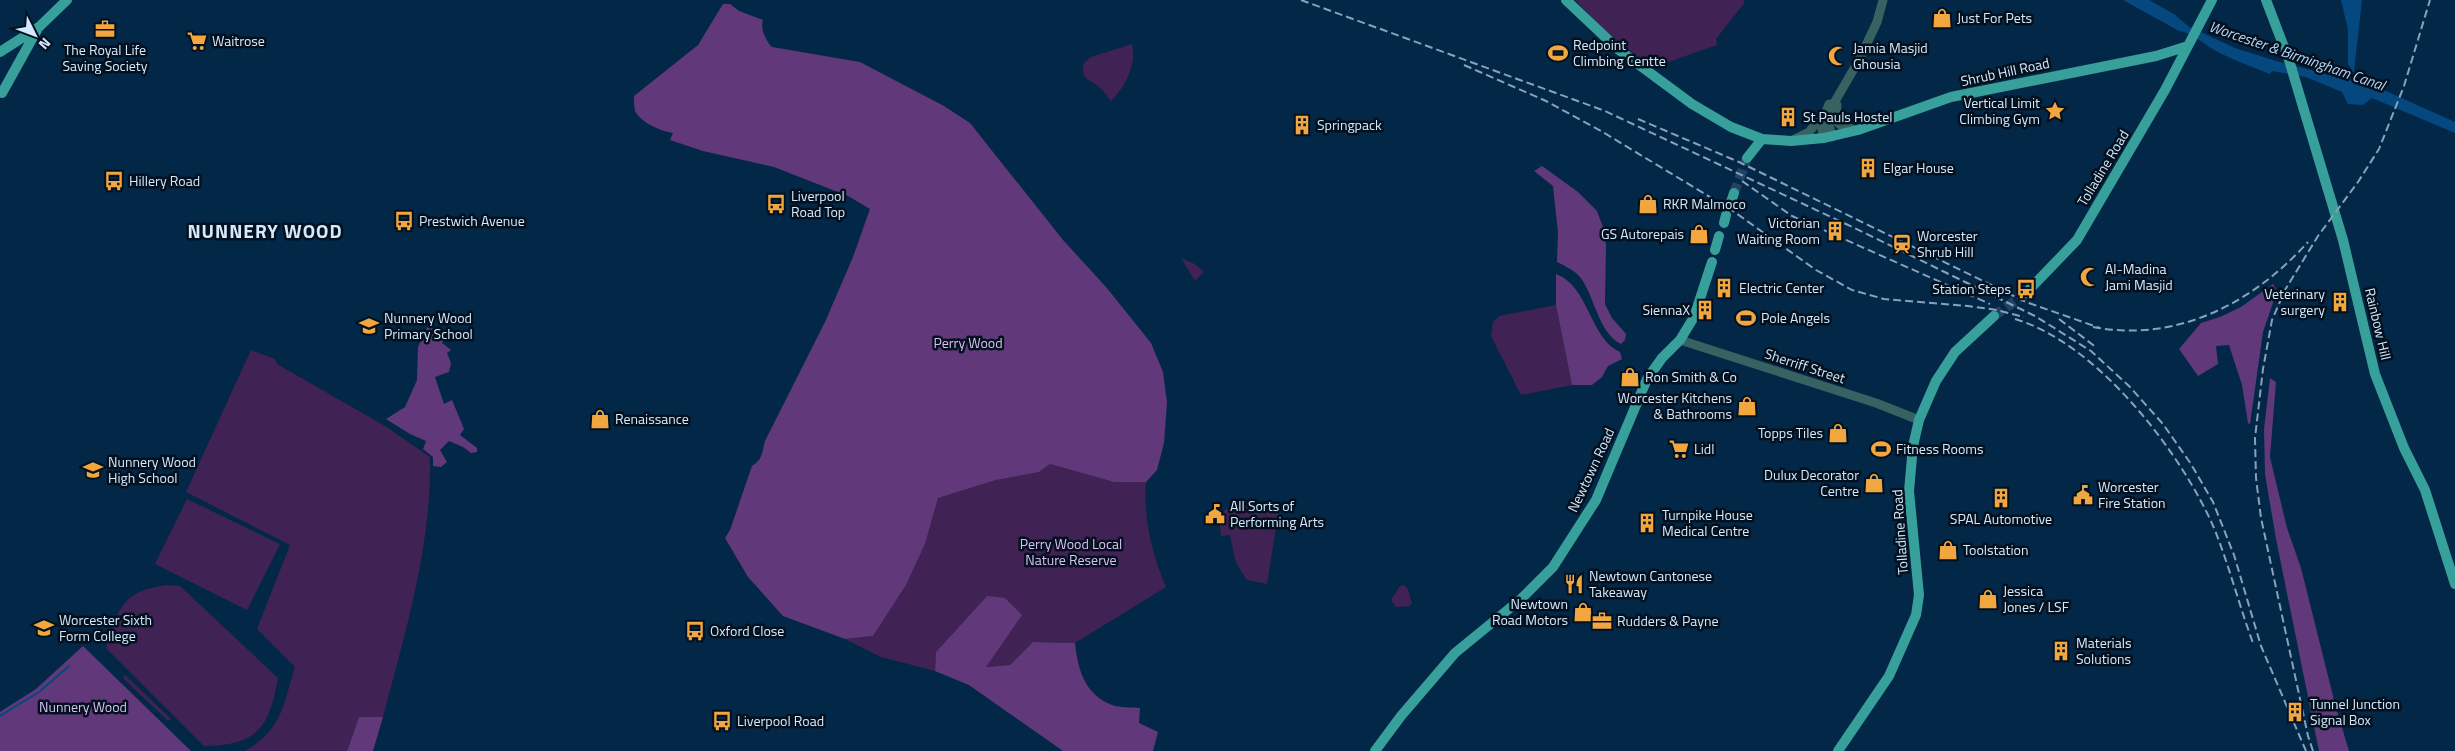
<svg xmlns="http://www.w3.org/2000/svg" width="2455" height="751" viewBox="0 0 2455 751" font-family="'Titillium Web',sans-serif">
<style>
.green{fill:#412254}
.forest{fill:#61397a}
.water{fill:#04487f}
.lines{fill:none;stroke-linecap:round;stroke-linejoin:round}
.stream{stroke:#04487f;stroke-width:2}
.major-tunnel{stroke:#224462;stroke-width:10;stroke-dasharray:10 5;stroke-linecap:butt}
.minor{stroke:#366361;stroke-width:9}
.major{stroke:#38a09b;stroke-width:10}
.rail{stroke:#88a2bb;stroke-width:2;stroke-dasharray:8 4;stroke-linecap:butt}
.labels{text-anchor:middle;stroke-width:5;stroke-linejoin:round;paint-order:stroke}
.poi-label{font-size:14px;fill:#d5e9fe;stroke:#03101e;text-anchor:start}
.street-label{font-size:14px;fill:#d5e9fe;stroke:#03101e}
.park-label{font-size:14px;fill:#debef6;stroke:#03101e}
.water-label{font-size:15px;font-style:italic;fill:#b7d5f6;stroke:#03101e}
.district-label{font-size:19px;font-weight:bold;letter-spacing:1px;fill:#d5e9fe;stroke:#03101e}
</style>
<rect width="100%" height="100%" fill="#032747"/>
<path class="green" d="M 1575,0 L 1743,0 L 1745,2 L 1716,39 L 1717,45 L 1651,68 L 1605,30 Z
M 1132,44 C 1137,65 1125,87 1111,101 C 1107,96 1101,88 1097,85 C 1089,79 1080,80 1084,63 L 1091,57 Z
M 1181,258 L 1195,264 L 1204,272 L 1195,281 Z
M 1556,305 L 1572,385 L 1521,395 L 1491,336 L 1493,322 L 1499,316 Z
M 251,350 L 275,359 L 277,364 L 385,426 L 430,457 C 432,545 405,633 383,717 L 359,717 L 347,751 L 245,751 C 283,729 283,705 295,667 L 257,629 L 290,545 L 186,492 Z
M 1050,464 L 1114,482 L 1146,482 C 1143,518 1152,554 1166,587 L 1075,643 L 1033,642 L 1010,665 L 985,667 L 987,596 L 936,652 L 935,671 L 881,657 L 845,639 L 873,636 L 906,585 L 925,544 L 938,498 L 996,480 L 1039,472 Z
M 187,499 L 280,544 L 247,610 L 155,564 Z
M 1247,505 L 1279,509 L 1267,584 L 1247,580 L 1236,563 L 1230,535 L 1221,536 L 1219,519 L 1225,517 L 1224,510 Z
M 168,585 L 180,586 L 278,678 C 269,728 258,745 204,746 L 106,648 C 117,608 124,590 168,585 Z
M 1403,585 L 1407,587 L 1412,603 L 1410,606 L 1396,607 L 1391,600 L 1400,586 Z
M 125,675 L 171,719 L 168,721 L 123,678 Z"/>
<path class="forest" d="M 723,4 L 730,4 L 739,11 L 763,20 C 760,29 766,41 772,47 L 860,62 L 944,106 L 970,123 L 1063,240 L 1106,287 L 1151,343 L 1163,372 L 1167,402 L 1164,443 L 1157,470 L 1146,482 L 1114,482 L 1050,464 L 1039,472 L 996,480 L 938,498 L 925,544 L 906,585 L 873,636 L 845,639 L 783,616 L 748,577 L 725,538 L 730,530 L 752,466 C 763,460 762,451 765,441 L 825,322 L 853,257 L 870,209 L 848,196 L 774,167 L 703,151 L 670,140 L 673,133 C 661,131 641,123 635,111 C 634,107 634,100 634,96 L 698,45 Z
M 1542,166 L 1578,192 L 1597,211 L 1603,227 L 1606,245 L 1605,304 L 1612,318 L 1626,334 L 1625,340 L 1621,344 C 1598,333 1595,296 1580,277 C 1574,270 1565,266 1557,262 L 1558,233 L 1553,186 L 1534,171 Z
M 1556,274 C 1589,286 1590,339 1620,352 L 1622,359 L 1608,366 L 1602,377 L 1592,385 L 1572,385 L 1556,305 Z
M 2273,284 L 2277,291 L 2263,332 L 2250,424 L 2248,423 L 2242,385 L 2229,345 L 2216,346 L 2218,364 L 2198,376 L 2179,349 L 2201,323 L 2220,317 L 2241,307 Z
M 429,324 L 444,339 L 442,343 L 451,350 L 447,353 L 451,363 L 449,372 L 435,377 L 444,404 L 452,400 L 464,429 L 460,435 L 477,448 L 477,452 L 471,453 L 463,447 L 449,441 L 440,450 L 447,462 L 441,467 L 433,466 L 433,457 L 423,449 L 426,441 L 410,434 L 386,419 L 405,407 L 417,380 L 418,347 Z
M 2270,378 L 2276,382 L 2270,457 L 2287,528 L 2301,568 L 2335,704 L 2349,751 L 2319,751 L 2276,539 L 2265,474 L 2264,429 Z
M 987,596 L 1005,598 L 1022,615 L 986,667 L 1010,665 L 1033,642 L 1075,643 C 1078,669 1084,694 1112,705 C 1120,708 1131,707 1140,708 L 1139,723 L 1158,732 L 1153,751 L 1063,751 L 969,685 L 935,671 L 936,652 Z
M 83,646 L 191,751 L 0,751 L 0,712 L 36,689 Z
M 359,717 L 383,717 L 373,751 L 347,751 Z"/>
<path class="water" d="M 2123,0 L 2149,0 L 2174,14 L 2188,26 L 2235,48 L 2276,61 L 2349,80 L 2352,70 L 2348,64 L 2348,30 L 2341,0 L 2362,0 L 2353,80 L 2386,91 L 2455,122 L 2455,133 L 2372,98 L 2363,105 L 2348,104 L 2342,92 L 2306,77 L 2272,71 L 2270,74 C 2252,67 2233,60 2216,51 C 2204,45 2193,32 2179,31 Z"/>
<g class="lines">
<path class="stream" d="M 0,716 L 39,692 L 69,666"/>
<path class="major-tunnel" d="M 1734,193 L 1747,158
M 1994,316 L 2026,293"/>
<path class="minor" d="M 1837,105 L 1836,121 L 1843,127 L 1857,130
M 1832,137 L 1829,125 L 1830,110 L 1859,60 L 1877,22 L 1883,0
M 1824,138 L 1821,125 L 1829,104
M 1793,140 L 1809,132 L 1821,117
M 1680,340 L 1876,403 L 1919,420"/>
<path class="major" d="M 1566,0 L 1619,50 L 1692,104 L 1731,127 L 1762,139 L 1791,141 L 1824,138 L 1858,130 L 1951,97 L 2156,56 L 2188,46
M 2266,0 L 2289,60 L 2343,240 L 2375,374 L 2404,448 L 2425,490 L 2455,584
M 0,52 L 39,27 L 67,0
M 2,93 L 37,30
M 1747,158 L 1762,139
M 1730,205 L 1734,193
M 1724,223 L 1726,215
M 1715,250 L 1719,236
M 2026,293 L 2077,240 L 2165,90 L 2212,0
M 1375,751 L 1401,716 L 1455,653 L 1521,599 L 1553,567 L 1596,500 L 1647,379 L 1662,358 L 1680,340 L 1694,317 L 1712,262
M 1838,751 L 1889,676 L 1916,615 L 1919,595 L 1909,491 L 1913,446 L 1919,420 L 1936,381 L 1955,352 L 1994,316"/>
<path class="rail" d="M 1301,0 L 1605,111 L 1846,224 L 2035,316 L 2091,351 L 2129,386 L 2163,424 L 2191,464 L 2213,502 L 2234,555 L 2261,646 L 2306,751
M 1464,65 L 1546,101 L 1601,131 L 1733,211 L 1816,270 L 1852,290 L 1884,299 L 1968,306 L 1997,310 L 2024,317
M 1638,119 L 1739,162 L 2026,302 L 2100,328
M 1742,181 L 1792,216 L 1990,304
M 2015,319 C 2097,343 2181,452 2214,528 C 2229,565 2239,605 2253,643
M 2059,319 L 2097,348
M 2093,327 C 2177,343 2253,303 2308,242
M 2313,751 L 2308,736 L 2261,518 L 2256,478 L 2255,438 L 2263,369 L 2272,320 L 2285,290 L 2318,236 L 2358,182 L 2379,149 L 2404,86 L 2430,0"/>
</g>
<defs>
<symbol id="shop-bare" viewBox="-9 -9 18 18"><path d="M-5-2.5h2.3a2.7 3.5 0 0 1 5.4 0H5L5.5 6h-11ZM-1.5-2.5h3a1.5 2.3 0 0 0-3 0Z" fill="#f1a640" stroke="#03101e" stroke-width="2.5" paint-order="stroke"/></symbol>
<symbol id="office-bare" viewBox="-9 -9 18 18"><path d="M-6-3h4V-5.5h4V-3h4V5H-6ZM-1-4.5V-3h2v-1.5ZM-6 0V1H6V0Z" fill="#f1a640" stroke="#03101e" stroke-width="2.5" paint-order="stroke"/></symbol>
<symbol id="supermarket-bare" viewBox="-9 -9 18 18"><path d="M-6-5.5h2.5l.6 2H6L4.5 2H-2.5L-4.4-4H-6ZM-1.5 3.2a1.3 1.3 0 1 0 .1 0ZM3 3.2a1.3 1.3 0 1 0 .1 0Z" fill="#f1a640" stroke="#03101e" stroke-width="2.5" paint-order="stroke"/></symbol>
<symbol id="stadium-bare" viewBox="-9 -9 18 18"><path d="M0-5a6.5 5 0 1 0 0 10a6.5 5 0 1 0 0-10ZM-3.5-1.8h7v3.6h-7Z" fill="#f1a640" stroke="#03101e" stroke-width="2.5" paint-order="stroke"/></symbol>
<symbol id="mosque-bare" viewBox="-9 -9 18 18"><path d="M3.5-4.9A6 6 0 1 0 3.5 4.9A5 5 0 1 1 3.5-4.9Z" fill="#f1a640" stroke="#03101e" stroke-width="2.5" paint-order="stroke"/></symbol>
<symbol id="sight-bare" viewBox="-9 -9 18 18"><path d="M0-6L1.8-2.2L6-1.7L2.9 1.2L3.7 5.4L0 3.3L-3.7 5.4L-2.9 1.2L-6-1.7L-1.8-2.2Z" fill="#f1a640" stroke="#03101e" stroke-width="2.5" paint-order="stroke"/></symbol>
<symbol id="building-bare" viewBox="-9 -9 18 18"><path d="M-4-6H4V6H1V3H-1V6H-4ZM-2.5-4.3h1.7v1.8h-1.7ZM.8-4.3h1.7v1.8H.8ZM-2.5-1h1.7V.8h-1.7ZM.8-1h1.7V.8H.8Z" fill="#f1a640" stroke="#03101e" stroke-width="2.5" paint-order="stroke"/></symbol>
<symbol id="bus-bare" viewBox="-9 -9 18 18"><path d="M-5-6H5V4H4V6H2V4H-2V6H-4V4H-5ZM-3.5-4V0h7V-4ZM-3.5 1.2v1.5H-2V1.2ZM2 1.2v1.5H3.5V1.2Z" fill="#f1a640" stroke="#03101e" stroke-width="2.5" paint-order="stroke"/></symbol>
<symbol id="station-bare" viewBox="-9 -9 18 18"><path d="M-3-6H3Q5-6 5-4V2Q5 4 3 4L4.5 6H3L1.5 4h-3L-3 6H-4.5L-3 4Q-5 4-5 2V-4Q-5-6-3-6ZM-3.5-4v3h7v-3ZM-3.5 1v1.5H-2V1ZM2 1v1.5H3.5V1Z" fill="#f1a640" stroke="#03101e" stroke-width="2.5" paint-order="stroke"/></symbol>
<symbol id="school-bare" viewBox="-9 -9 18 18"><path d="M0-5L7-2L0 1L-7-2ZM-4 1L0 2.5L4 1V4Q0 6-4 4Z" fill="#f1a640" stroke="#03101e" stroke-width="2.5" paint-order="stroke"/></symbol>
<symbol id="civic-bare" viewBox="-9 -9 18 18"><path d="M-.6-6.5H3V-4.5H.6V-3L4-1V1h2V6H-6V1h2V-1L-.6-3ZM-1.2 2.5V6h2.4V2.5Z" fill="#f1a640" stroke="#03101e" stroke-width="2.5" paint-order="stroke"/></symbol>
<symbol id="restaurant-bare" viewBox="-9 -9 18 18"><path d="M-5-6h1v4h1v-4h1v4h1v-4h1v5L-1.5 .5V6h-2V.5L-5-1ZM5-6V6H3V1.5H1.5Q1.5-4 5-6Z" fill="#f1a640" stroke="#03101e" stroke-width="2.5" paint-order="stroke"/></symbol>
<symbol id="university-bare" viewBox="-9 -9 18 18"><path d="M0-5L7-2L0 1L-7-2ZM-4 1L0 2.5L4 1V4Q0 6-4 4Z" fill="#f1a640" stroke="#03101e" stroke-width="2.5" paint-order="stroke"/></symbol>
</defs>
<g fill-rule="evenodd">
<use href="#shop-bare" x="1928" y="4" width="28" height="28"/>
<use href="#office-bare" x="91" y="15" width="28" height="28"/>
<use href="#supermarket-bare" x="183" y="27" width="28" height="28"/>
<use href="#stadium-bare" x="1544" y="39" width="28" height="28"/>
<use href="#mosque-bare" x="1824" y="42" width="28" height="28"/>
<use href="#sight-bare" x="2041" y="97" width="28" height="28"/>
<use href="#building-bare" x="1774" y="103" width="28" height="28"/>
<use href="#building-bare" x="1288" y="111" width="28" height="28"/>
<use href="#building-bare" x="1854" y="154" width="28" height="28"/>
<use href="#bus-bare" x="100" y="167" width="28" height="28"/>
<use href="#bus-bare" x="762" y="190" width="28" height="28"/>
<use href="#shop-bare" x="1634" y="190" width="28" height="28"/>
<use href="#bus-bare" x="390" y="207" width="28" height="28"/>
<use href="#building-bare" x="1821" y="217" width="28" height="28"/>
<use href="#shop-bare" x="1685" y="220" width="28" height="28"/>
<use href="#station-bare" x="1888" y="230" width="28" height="28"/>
<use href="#mosque-bare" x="2076" y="263" width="28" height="28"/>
<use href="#building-bare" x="1710" y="274" width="28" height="28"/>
<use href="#bus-bare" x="2012" y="275" width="28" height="28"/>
<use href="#building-bare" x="2326" y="288" width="28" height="28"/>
<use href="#building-bare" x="1691" y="296" width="28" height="28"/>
<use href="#stadium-bare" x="1732" y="304" width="28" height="28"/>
<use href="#school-bare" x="355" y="312" width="28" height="28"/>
<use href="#shop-bare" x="1616" y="363" width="28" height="28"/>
<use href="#shop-bare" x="1733" y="392" width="28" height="28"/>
<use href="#shop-bare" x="586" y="405" width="28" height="28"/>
<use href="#shop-bare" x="1824" y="419" width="28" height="28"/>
<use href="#supermarket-bare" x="1665" y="435" width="28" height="28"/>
<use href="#stadium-bare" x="1867" y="435" width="28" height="28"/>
<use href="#school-bare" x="79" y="456" width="28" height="28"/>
<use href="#shop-bare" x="1860" y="469" width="28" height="28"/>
<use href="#civic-bare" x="2069" y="481" width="28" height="28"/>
<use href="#building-bare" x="1987" y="484" width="28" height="28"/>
<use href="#civic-bare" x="1201" y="500" width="28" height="28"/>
<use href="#building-bare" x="1633" y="509" width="28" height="28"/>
<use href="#shop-bare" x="1934" y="536" width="28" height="28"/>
<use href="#restaurant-bare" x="1560" y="570" width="28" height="28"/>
<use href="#shop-bare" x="1974" y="585" width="28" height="28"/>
<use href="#shop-bare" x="1569" y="598" width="28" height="28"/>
<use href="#office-bare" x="1588" y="607" width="28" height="28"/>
<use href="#university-bare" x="30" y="614" width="28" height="28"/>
<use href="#bus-bare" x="681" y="617" width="28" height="28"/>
<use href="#building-bare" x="2047" y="637" width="28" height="28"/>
<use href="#building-bare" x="2281" y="698" width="28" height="28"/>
<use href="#bus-bare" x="708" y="707" width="28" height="28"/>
</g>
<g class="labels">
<g class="poi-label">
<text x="1957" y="23">Just For Pets</text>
<text x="212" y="46">Waitrose</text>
<text x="1573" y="50">Redpoint<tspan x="1573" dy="16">Climbing Centte</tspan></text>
<text x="1853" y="53">Jamia Masjid<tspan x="1853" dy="16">Ghousia</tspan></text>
<text x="105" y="55" text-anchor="middle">The Royal Life<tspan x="105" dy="16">Saving Society</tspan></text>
<text x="2040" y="108" text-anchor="end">Vertical Limit<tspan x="2040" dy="16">Climbing Gym</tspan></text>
<text x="1803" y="122">St Pauls Hostel</text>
<text x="1317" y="130">Springpack</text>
<text x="1883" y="173">Elgar House</text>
<text x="129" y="186">Hillery Road</text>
<text x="791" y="201">Liverpool<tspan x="791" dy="16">Road Top</tspan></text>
<text x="1663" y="209">RKR Malmoco</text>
<text x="419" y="226">Prestwich Avenue</text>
<text x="1820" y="228" text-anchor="end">Victorian<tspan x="1820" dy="16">Waiting Room</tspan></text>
<text x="1684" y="239" text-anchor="end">GS Autorepais</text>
<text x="1917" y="241">Worcester<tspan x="1917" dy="16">Shrub Hill</tspan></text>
<text x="2105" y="274">Al-Madina<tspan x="2105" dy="16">Jami Masjid</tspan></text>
<text x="1739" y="293">Electric Center</text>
<text x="2011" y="294" text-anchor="end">Station Steps</text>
<text x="2325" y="299" text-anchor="end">Veterinary<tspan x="2325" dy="16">surgery</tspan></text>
<text x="1690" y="315" text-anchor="end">SiennaX</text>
<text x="384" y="323">Nunnery Wood<tspan x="384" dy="16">Primary School</tspan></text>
<text x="1761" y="323">Pole Angels</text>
<text x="1645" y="382">Ron Smith &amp; Co</text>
<text x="1732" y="403" text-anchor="end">Worcester Kitchens<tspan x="1732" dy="16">&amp; Bathrooms</tspan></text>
<text x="615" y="424">Renaissance</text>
<text x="1823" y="438" text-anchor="end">Topps Tiles</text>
<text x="1694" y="454">Lidl</text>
<text x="1896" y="454">Fitness Rooms</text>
<text x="108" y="467">Nunnery Wood<tspan x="108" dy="16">High School</tspan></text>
<text x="1859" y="480" text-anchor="end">Dulux Decorator<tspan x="1859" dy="16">Centre</tspan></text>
<text x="2098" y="492">Worcester<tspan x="2098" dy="16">Fire Station</tspan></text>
<text x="1230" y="511">All Sorts of<tspan x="1230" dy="16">Performing Arts</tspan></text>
<text x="1662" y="520">Turnpike House<tspan x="1662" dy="16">Medical Centre</tspan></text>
<text x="2001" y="524" text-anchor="middle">SPAL Automotive</text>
<text x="1963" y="555">Toolstation</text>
<text x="1589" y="581">Newtown Cantonese<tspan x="1589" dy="16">Takeaway</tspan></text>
<text x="2003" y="596">Jessica<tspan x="2003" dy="16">Jones / LSF</tspan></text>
<text x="1568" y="609" text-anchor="end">Newtown<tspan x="1568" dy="16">Road Motors</tspan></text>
<text x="59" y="625">Worcester Sixth<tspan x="59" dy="16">Form College</tspan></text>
<text x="1617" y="626">Rudders &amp; Payne</text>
<text x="710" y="636">Oxford Close</text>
<text x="2076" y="648">Materials<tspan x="2076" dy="16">Solutions</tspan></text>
<text x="2310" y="709">Tunnel Junction<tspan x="2310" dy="16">Signal Box</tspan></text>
<text x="737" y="726">Liverpool Road</text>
</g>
<g class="street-label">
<text transform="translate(2005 72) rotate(-12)" y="5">Shrub Hill Road</text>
<text transform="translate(2103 168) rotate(-59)" y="5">Tolladine Road</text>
<text transform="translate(2378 324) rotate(77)" y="5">Rainbow Hill</text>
<text transform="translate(1805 366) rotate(18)" y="5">Sherriff Street</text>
<text transform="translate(1591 470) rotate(-65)" y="5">Newtown Road</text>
<text transform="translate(1900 532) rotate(-94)" y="5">Tolladine Road</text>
</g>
<g class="park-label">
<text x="968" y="348">Perry Wood</text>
<text x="1071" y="549">Perry Wood Local<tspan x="1071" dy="16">Nature Reserve</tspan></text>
<text x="83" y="712">Nunnery Wood</text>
</g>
<g class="water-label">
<text transform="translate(2297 56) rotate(19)" y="5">Worcester &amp; Birmingham Canal</text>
</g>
<g class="district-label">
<text x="265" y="238">NUNNERY WOOD</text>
</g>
</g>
<g transform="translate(35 35) rotate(132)" stroke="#03101e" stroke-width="4" paint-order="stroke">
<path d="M0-4L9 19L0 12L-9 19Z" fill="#d5e9fe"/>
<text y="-8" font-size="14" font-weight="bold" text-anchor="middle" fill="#d5e9fe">N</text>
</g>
</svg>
